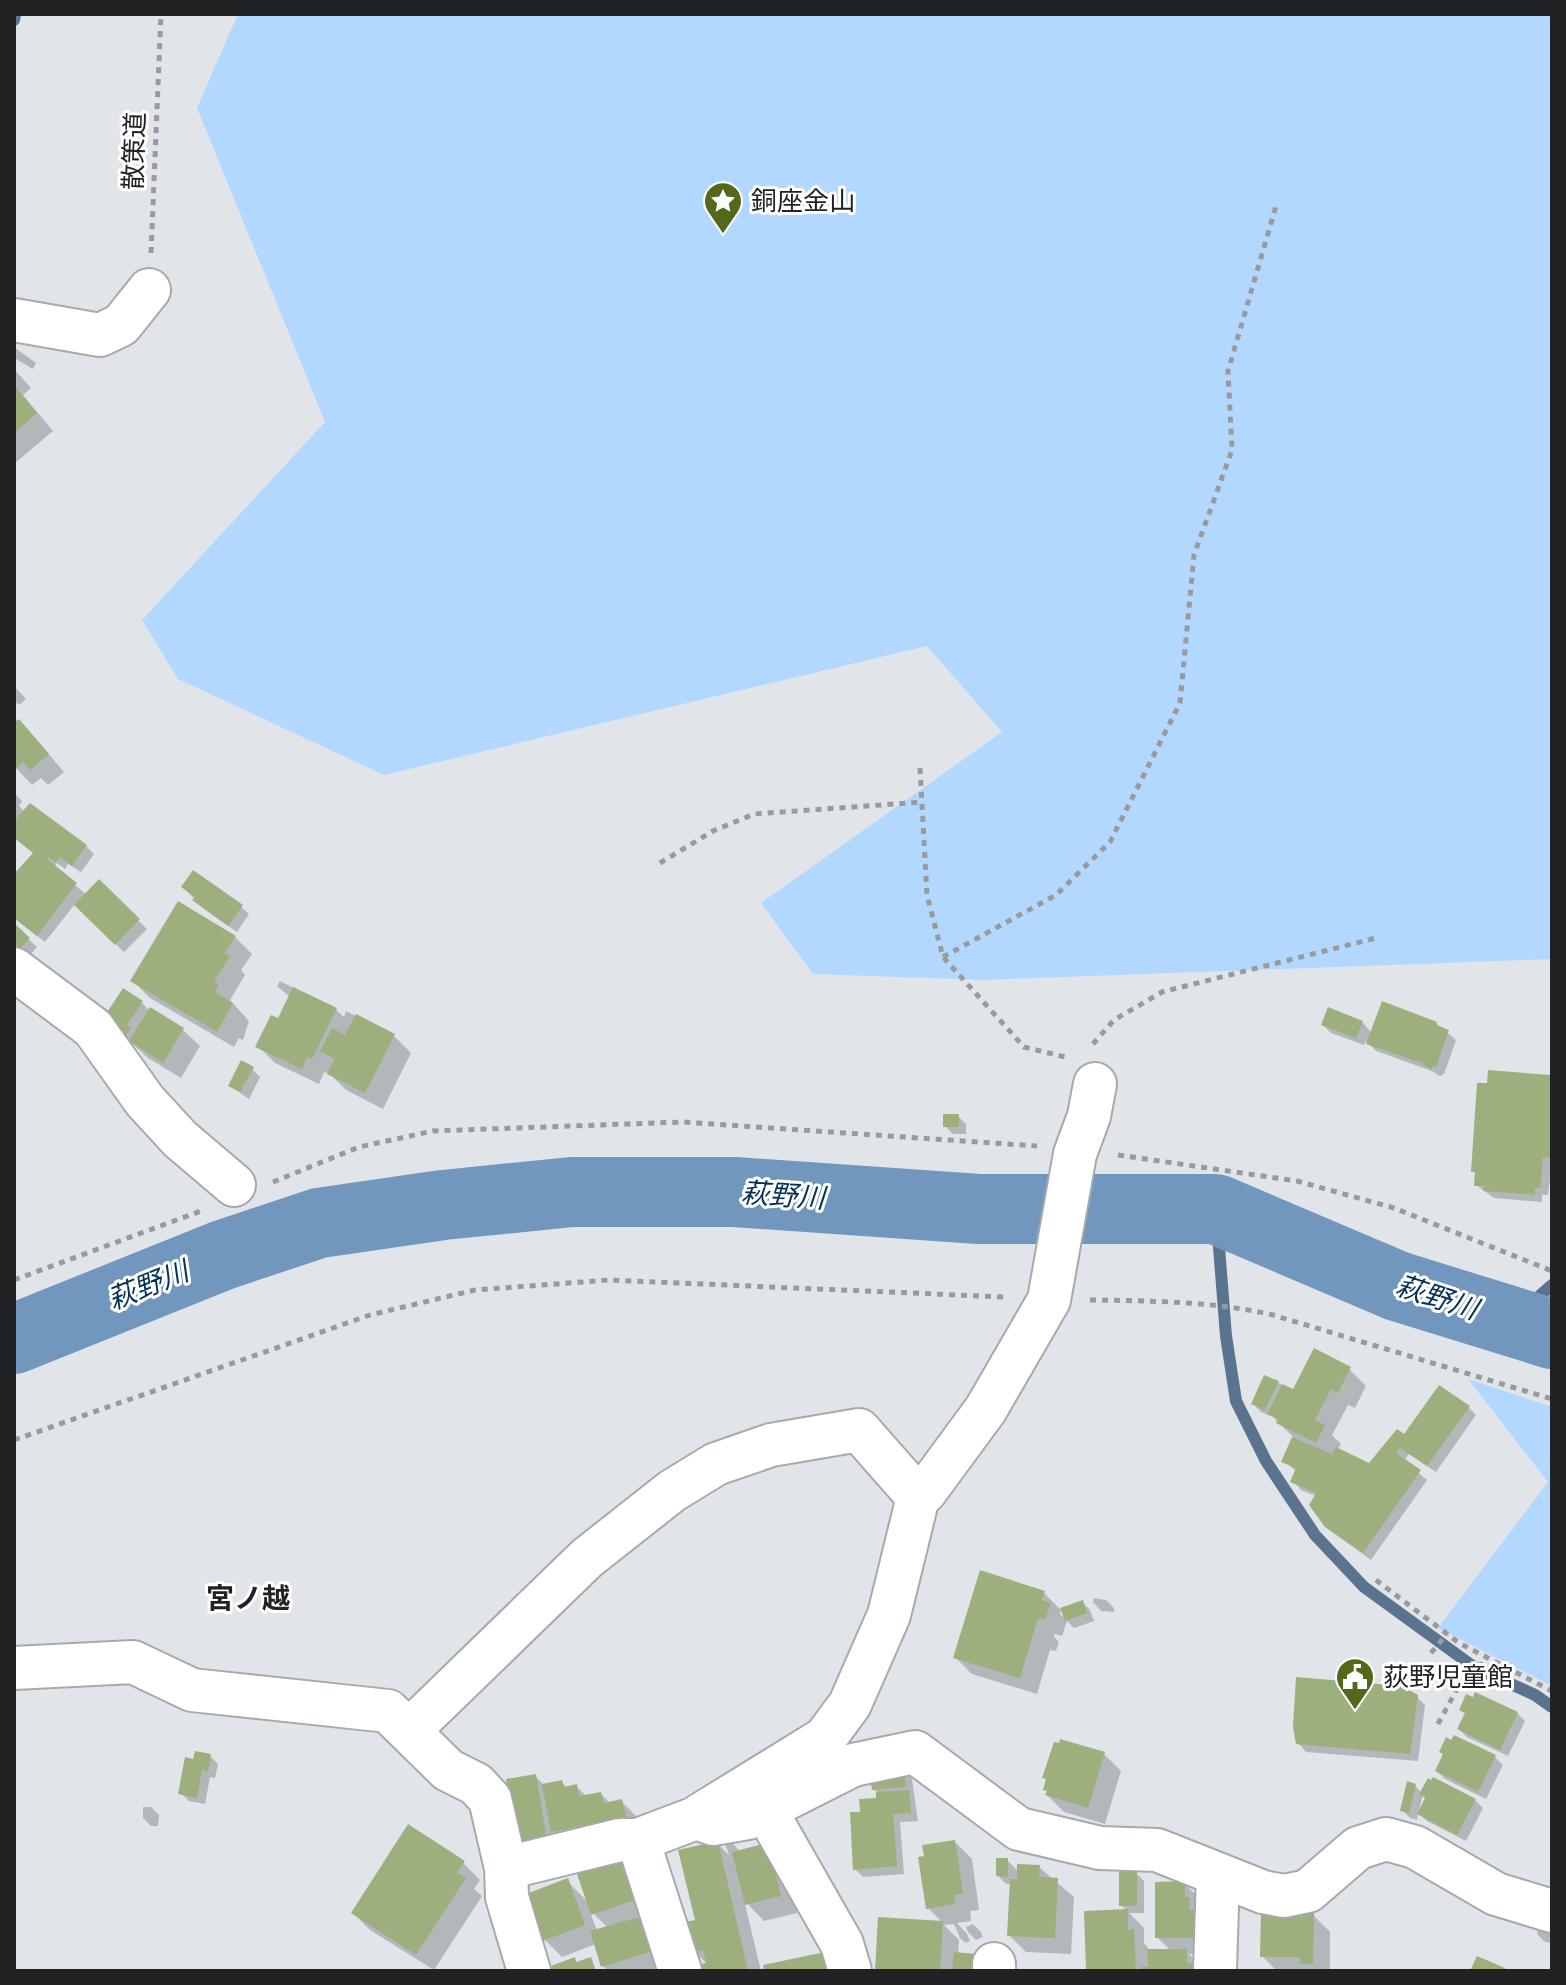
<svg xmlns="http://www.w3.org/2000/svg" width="1566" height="1985" viewBox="0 0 1566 1985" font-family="'Times New Roman','Noto Sans JP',serif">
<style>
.green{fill:#b3d8ff}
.shadow{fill:#0003;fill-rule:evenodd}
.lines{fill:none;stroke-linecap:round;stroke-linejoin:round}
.stream{stroke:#5a7490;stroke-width:12}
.river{stroke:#7297be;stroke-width:70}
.building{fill:#9daf7d}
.street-casing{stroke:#a6a9ad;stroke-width:46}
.path{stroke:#989b9e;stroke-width:5;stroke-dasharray:6 6;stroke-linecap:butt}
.street{stroke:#fff;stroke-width:42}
.labels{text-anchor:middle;stroke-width:6;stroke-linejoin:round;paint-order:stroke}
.street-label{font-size:26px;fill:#212223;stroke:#fff}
.poi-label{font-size:26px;fill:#212223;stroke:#fff;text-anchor:start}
.water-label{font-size:28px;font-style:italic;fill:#063258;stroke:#fff}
.neighbourhood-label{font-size:28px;font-weight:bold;fill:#212223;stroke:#fff}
</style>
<rect width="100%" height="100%" fill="#e1e5e9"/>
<path class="green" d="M 238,14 L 1552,14 L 1552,959 L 984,980 L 813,974 L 761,903 L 1002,732 L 927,646 L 384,775 L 178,679 L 142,620 L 325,422 L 197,108 Z
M 1468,1379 L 1552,1407 L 1552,1686 L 1438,1628 L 1548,1482 Z"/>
<path class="shadow" d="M 14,347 L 36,363 L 33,369 L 14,358 Z
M 14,369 L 31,388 L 23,395 L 53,431 L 14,464 Z
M 14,686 L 26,699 L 19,705 L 14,700 Z
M 14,718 L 35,738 L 64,772 L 48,785 L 41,778 L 32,785 L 14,766 Z
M 14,793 L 22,801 L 19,806 L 25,812 L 86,846 L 94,854 L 81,872 L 68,864 L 65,869 L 57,863 L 54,868 L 86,894 L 99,882 L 147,929 L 124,952 L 75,904 L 45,942 L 14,918 L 14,877 L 35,854 L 14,836 Z
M 183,887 L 241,907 L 249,914 L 237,932 L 203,908 Z
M 14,926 L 37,947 L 29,956 L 14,942 Z
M 235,937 L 252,954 L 241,970 L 245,975 L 230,1000 L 249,1021 L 243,1040 L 239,1038 L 234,1047 L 150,998 L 133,981 Z
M 280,981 L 335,1009 L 344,1017 L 346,1011 L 394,1036 L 411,1053 L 383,1109 L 346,1090 L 330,1074 L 324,1072 L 319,1084 L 275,1063 L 258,1046 L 279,1021 L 290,997 L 277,986 Z
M 142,1003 L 150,1011 L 183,1030 L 200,1046 L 181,1078 L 148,1058 L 125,1037 L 121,1028 L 115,1025 Z
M 1362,1022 L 1372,1033 L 1436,1023 L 1456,1040 L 1444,1074 L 1440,1076 L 1432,1071 L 1376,1051 L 1366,1041 L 1364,1045 L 1331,1033 L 1323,1025 Z
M 252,1069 L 260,1077 L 249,1099 L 230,1086 Z
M 1549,1077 L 1552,1080 L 1552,1164 L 1548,1195 L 1542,1195 L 1542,1202 L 1494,1198 L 1476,1185 L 1477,1175 L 1473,1171 ZM 1548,1082 L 1552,1082 L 1550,1098 Z
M 958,1116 L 966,1124 L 966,1134 L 953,1134 L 945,1126 Z
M 1349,1369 L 1366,1386 L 1355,1408 L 1348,1405 L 1332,1435 L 1341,1444 L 1337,1450 L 1370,1466 L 1405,1436 L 1468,1407 L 1476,1415 L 1436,1472 L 1409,1454 L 1404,1461 L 1427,1480 L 1371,1560 L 1335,1534 L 1326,1525 L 1316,1496 L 1301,1490 L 1293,1481 L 1297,1472 L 1284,1461 L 1294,1438 L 1273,1417 L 1261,1412 L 1253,1404 L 1277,1382 L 1294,1392 Z
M 1044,1593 L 1061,1610 L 1060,1614 L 1067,1621 L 1062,1636 L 1055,1634 L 1054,1637 L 1059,1642 L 1056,1651 L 1050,1650 L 1037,1694 L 972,1674 L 955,1657 Z
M 1094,1598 L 1106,1600 L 1114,1608 L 1114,1612 L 1101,1611 L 1093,1602 Z
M 1082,1602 L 1090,1610 L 1094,1621 L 1074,1628 L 1067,1621 L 1063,1609 Z
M 1417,1697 L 1425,1705 L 1418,1761 L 1306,1752 L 1298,1743 Z
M 1474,1699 L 1517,1713 L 1525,1721 L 1508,1756 L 1467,1737 L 1459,1729 L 1466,1714 L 1461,1710 Z
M 1452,1743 L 1495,1757 L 1503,1765 L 1486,1799 L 1445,1779 L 1437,1771 Z
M 1104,1754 L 1121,1771 L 1105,1824 L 1064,1812 L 1047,1795 Z
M 210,1756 L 218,1764 L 215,1778 L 210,1777 L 205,1804 L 189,1801 L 181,1793 L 195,1762 Z
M 904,1771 L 912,1779 L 918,1821 L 900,1822 L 904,1874 L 863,1877 L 855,1869 L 862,1814 L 878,1800 L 878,1794 L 874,1789 Z
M 535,1776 L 545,1786 L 562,1782 L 567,1788 L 576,1786 L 587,1797 L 601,1794 L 610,1803 L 621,1801 L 638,1818 L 537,1858 L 520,1841 Z
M 1415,1786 L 1422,1793 L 1475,1800 L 1483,1808 L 1466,1841 L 1427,1821 L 1418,1813 L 1417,1820 L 1410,1818 L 1402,1810 ZM 1423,1795 L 1427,1799 L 1419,1810 Z
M 143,1807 L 151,1807 L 159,1815 L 158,1826 L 151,1826 L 143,1818 Z
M 731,1841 L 740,1852 L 763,1846 L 788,1877 L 797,1913 L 764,1921 L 744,1900 L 761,1971 L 694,1971 L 707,1964 L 694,1951 L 697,1921 L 717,1843 L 729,1855 L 725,1843 Z
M 955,1842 L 972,1859 L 979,1910 L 970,1911 L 971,1921 L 957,1923 L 967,1934 L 970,1941 L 966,1943 L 960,1938 L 954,1924 L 944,1925 L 959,1940 L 958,1954 L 995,1971 L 877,1971 L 880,1919 L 943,1923 L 928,1908 L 926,1858 Z
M 1007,1860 L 1019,1872 L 1039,1867 L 1074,1897 L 1071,1954 L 1026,1952 L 1009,1935 L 1012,1884 L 1006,1884 L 998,1876 Z
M 463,1863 L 480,1880 L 474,1889 L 482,1896 L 434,1970 L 370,1930 L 353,1913 Z
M 596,1863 L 603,1869 L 621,1863 L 638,1880 L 650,1917 L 640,1921 L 670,1971 L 608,1971 L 603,1966 L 596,1944 L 562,1957 L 545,1940 L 567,1881 L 589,1903 ZM 589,1909 L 608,1928 L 597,1931 Z
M 1136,1873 L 1144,1881 L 1144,1913 L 1129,1913 L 1144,1928 L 1144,1943 L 1150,1951 L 1171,1951 L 1157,1937 L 1184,1883 L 1201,1900 L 1216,1954 L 1189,1954 L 1203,1968 L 1203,1971 L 1088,1971 L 1127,1911 L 1121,1905 Z
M 1313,1915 L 1330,1932 L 1330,1971 L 1277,1971 L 1262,1956 Z
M 973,1924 L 981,1932 L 983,1937 L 976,1940 L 968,1932 L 966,1927 Z
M 1539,1924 L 1552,1927 L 1552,1943 L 1545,1942 L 1537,1934 Z"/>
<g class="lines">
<path class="stream" d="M 14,20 L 15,14
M 1216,1209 L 1226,1336 L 1236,1401 L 1266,1461 L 1315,1535 L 1364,1587 L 1474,1667 L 1535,1695 L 1552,1707
M 1525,1324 L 1536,1299 L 1552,1285"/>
<path class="river" d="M 14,1339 L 223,1255 L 319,1223 L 443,1205 L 572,1192 L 734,1192 L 979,1209 L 1216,1209 L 1397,1286 L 1552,1334"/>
</g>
<path class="building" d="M 14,385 L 37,413 L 14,433 Z
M 19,719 L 49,754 L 30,770 L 23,762 L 14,770 L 14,723 Z
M 30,803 L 87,845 L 72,866 L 60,857 L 56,862 L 48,857 L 47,859 L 77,883 L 37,936 L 14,918 L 14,874 L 33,853 L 14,838 L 14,821 Z
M 193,870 L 243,905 L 228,926 L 192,900 L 195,897 L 181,887 Z
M 99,879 L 140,919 L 115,945 L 74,905 Z
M 178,901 L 236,936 L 224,953 L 230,956 L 214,982 L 219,985 L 215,992 L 233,1003 L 217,1032 L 130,981 Z
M 14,923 L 30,938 L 20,949 L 14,944 Z
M 293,987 L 337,1008 L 312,1059 L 307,1057 L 302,1069 L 255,1047 L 271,1015 L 278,1018 Z
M 123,988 L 143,1001 L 127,1025 L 131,1028 L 123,1039 L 117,1025 L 104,1017 Z
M 1382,1001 L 1437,1022 L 1436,1025 L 1449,1030 L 1436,1067 L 1433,1066 L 1431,1070 L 1422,1063 L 1366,1044 Z
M 150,1007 L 184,1028 L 163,1063 L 129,1041 Z
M 1328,1007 L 1363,1021 L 1356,1038 L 1321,1025 Z
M 356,1014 L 395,1034 L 365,1093 L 327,1074 L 335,1059 L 320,1051 L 332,1028 L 345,1035 Z
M 241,1060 L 254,1067 L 240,1092 L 228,1086 Z
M 1488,1070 L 1550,1075 L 1552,1158 L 1543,1157 L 1540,1188 L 1535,1188 L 1535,1195 L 1483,1191 L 1484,1186 L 1474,1186 L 1475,1172 L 1471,1172 L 1477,1083 L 1487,1083 Z
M 943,1114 L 959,1114 L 959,1127 L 943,1127 Z
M 1314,1348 L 1351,1367 L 1338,1393 L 1331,1389 L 1315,1420 L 1325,1425 L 1316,1443 L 1276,1423 L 1278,1419 L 1267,1414 L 1282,1384 L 1293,1389 Z
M 1264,1375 L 1279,1381 L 1265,1410 L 1251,1404 Z
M 1439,1385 L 1470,1406 L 1427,1466 L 1400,1448 L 1396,1453 L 1421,1470 L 1363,1553 L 1325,1527 L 1309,1505 L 1316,1493 L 1290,1482 L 1296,1468 L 1281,1462 L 1292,1437 L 1332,1454 L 1336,1447 L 1369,1463 L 1397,1429 L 1404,1434 Z
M 980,1570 L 1045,1591 L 1042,1600 L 1051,1603 L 1045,1620 L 1038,1618 L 1020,1678 L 953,1658 Z
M 1083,1600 L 1087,1613 L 1065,1621 L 1060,1608 Z
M 1296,1677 L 1402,1686 L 1418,1695 L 1410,1754 L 1296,1744 L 1293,1727 Z
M 1475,1692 L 1518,1712 L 1500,1750 L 1457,1729 L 1465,1713 L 1459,1710 L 1466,1694 L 1473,1697 Z
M 1454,1735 L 1496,1755 L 1478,1792 L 1435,1771 L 1443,1754 L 1439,1752 L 1446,1737 L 1451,1740 Z
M 1060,1739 L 1105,1752 L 1088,1808 L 1045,1795 L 1047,1791 L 1043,1790 L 1046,1779 L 1042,1778 L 1054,1742 L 1059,1743 Z
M 195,1751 L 211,1754 L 208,1771 L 202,1770 L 197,1798 L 178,1794 L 185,1757 L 193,1759 Z
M 904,1769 L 906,1787 L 872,1790 L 870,1775 Z
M 536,1774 L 547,1840 L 518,1842 L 506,1779 Z
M 1433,1777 L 1476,1799 L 1457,1835 L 1417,1814 L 1425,1798 L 1419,1794 L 1428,1778 L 1431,1780 Z
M 562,1780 L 564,1787 L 577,1784 L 579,1796 L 601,1792 L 604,1803 L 622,1799 L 626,1817 L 551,1832 L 542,1784 Z
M 1407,1781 L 1416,1784 L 1409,1813 L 1400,1811 Z
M 909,1790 L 911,1813 L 893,1814 L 897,1866 L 853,1870 L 850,1812 L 860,1812 L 859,1799 L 876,1798 L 876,1792 Z
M 408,1824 L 465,1861 L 457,1873 L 466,1878 L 416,1955 L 351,1913 Z
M 955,1840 L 963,1893 L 954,1895 L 955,1904 L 926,1909 L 918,1857 L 924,1856 L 922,1845 Z
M 718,1841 L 748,1971 L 692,1971 L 691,1966 L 706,1963 L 703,1950 L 692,1952 L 681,1923 L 695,1920 L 678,1850 Z
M 763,1844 L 767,1860 L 772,1858 L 781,1896 L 745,1905 L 732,1852 Z
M 996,1858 L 1008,1858 L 1008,1877 L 996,1876 Z
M 597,1860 L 599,1868 L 621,1861 L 635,1900 L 591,1915 L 575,1868 Z
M 1017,1864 L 1040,1865 L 1039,1877 L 1058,1878 L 1055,1938 L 1007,1936 L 1010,1879 L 1017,1879 Z
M 1119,1870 L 1137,1871 L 1137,1906 L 1119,1906 Z
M 568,1878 L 585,1925 L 543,1941 L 526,1894 Z
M 1185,1881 L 1185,1897 L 1190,1897 L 1189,1910 L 1199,1910 L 1200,1938 L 1155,1938 L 1155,1882 Z
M 1128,1909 L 1128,1930 L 1134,1929 L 1136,1971 L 1086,1971 L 1084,1911 Z
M 1261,1912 L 1314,1913 L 1313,1964 L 1300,1964 L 1300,1957 L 1260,1957 Z
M 639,1917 L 641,1924 L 651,1921 L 660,1949 L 601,1967 L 590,1931 Z
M 878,1917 L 943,1921 L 940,1971 L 875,1971 Z
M 1147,1949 L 1187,1949 L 1187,1963 L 1198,1963 L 1198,1971 L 1141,1971 L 1141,1967 L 1148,1967 Z
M 825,1952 L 836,1971 L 764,1971 L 763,1965 Z
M 954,1952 L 989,1955 L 987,1971 L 952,1971 Z
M 1477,1956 L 1505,1968 L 1504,1971 L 1470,1971 Z
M 575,1957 L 576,1962 L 591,1957 L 596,1971 L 552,1971 L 551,1966 Z"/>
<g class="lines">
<defs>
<path id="street" d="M 14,320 L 100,335 L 121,325 L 149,290
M 14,969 L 93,1028 L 145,1101 L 180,1139 L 234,1185
M 14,1668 L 133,1662 L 192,1690 L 388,1711 L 448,1770 L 476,1784 L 490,1799 L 506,1868 L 507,1897 L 529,1971
M 407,1728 L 423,1717 L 587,1558 L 672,1491 L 716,1464 L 771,1445 L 859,1430 L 918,1497
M 766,1811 L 842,1944 L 850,1971
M 700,1815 L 825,1738 L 850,1704 L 889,1615 L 918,1497 L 925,1492 L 986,1409 L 1049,1300 L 1075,1154 L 1089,1116 L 1095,1084
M 638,1840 L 680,1971
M 506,1868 L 620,1840 L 638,1840 L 696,1818 L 713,1824 L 748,1818 L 853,1765 L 915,1752 L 1019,1829 L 1100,1848 L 1157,1850 L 1263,1892 L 1284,1896 L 1308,1891 L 1358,1848 L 1386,1839 L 1415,1847 L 1496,1894 L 1552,1911
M 1215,1970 L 1218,1874
M 994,1971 L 994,1964"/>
</defs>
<use href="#street" class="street-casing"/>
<path class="path" d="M 151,253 L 161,14
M 920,768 L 927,895 L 943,957 L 1024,1047 L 1065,1057
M 660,863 L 713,831 L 754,814 L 923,802
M 943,957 L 1056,895 L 1110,842 L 1180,703 L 1194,555 L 1232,450 L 1228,371 L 1276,206
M 1093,1044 L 1114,1020 L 1162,992 L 1376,938
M 1118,1155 L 1297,1181 L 1394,1208 L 1552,1271
M 273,1182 L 359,1147 L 433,1131 L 683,1122 L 1037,1146
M 14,1280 L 201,1211
M 1090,1300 C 1152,1301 1212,1301 1273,1315 L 1552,1399
M 14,1440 L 370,1315 L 475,1290 L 609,1280 L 1004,1297
M 1376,1580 L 1459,1643 L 1552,1691
M 1431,1653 L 1447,1634
M 1438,1724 L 1458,1687 L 1475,1676 L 1486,1657"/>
<use href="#street" class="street"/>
</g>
<defs>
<symbol id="sight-pin" viewBox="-11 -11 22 30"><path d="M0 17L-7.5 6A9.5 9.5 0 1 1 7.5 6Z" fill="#536919" stroke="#fff"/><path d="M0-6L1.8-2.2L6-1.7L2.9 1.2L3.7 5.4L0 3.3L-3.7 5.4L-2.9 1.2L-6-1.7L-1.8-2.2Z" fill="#fff"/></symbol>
<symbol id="civic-pin" viewBox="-11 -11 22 30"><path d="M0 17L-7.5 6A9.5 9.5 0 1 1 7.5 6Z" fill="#536919" stroke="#fff"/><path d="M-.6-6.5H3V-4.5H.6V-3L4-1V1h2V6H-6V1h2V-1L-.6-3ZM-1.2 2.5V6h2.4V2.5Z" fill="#fff"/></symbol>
</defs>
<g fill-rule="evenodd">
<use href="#sight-pin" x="701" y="179" width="44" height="60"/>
<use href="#civic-pin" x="1333" y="1655" width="44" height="60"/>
</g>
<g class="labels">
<g class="street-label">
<text transform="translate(134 151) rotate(-88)" y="9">散策道</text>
</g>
<g class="poi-label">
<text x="751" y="210">銅座金山</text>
<text x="1383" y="1686">荻野児童館</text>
</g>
<g class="water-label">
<text transform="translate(783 1195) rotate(4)" y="10">萩野川</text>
<text transform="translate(148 1285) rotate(-22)" y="10">萩野川</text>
<text transform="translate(1437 1297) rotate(18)" y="10">萩野川</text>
</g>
<g class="neighbourhood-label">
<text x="248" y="1608">宮ノ越</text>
</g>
</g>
<rect width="1566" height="1985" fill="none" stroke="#212223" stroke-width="32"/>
</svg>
